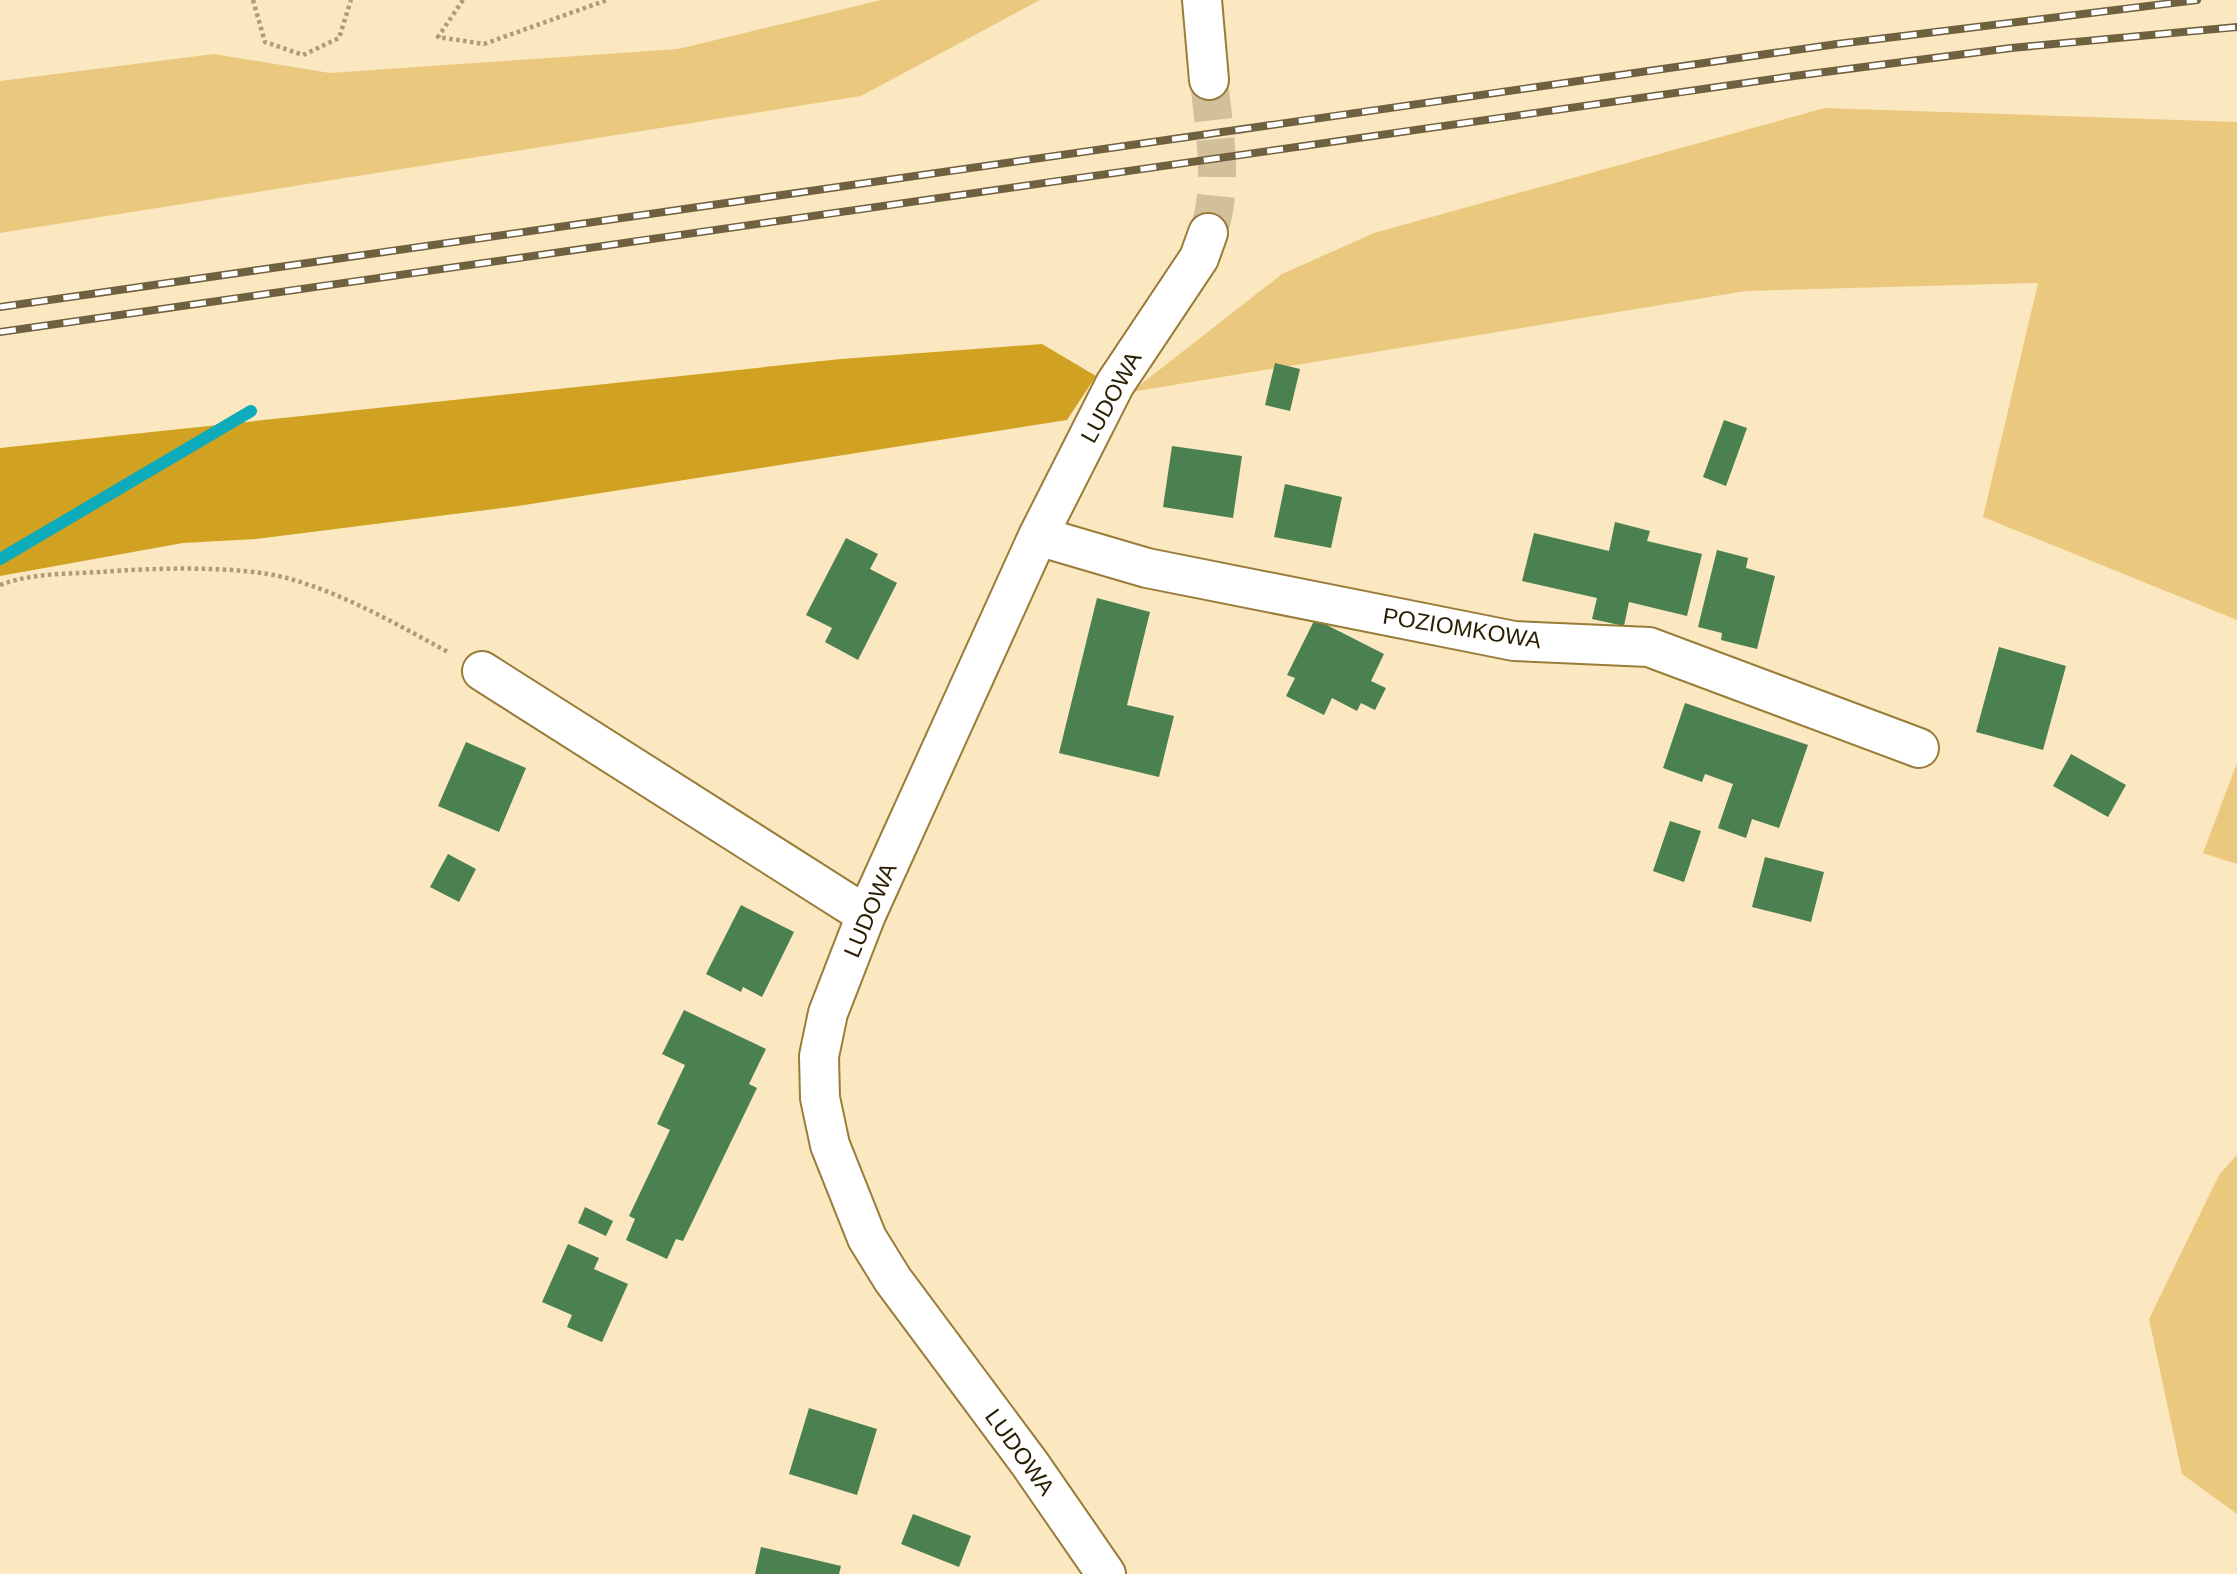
<svg xmlns="http://www.w3.org/2000/svg" width="2237" height="1574" viewBox="0 0 2237 1574" font-family="Arial,sans-serif">
<style>
.green{fill:#eac97f}
.forest{fill:#d1a221}
.lines{fill:none;stroke-linecap:round;stroke-linejoin:round}
.stream{stroke:#0eabba;stroke-width:12}
.building{fill:#4b8050}
.minor-tunnel{stroke:#d1c09a;stroke-width:38;stroke-dasharray:38 19;stroke-linecap:butt}
.minor-casing{stroke:#997c38;stroke-width:42}
.path{stroke:#ac9c79;stroke-width:4.5;stroke-dasharray:3.5 3.5;stroke-linecap:butt}
.minor{stroke:#fff;stroke-width:38}
.rail-casing{stroke:#6f6040;stroke-width:8}
.rail{stroke:#fff;stroke-width:5;stroke-dasharray:16;stroke-linecap:butt}
.labels{text-anchor:middle;stroke-width:7;stroke-linejoin:round;paint-order:stroke}
.street-label{font-size:23px;fill:#2a1e02;stroke:#fff}
</style>
<rect width="100%" height="100%" fill="#fbe8c0"/>
<path class="green" d="M 881,0 L 1040,0 L 861,96 L 0,233 L 0,81 L 214,54 L 330,73 L 678,49 Z
M 1825,108 L 2237,122 L 2237,620 L 1983,517 L 2038,283 L 1746,291 L 1131,392 L 1282,274 L 1374,233 Z
M 2237,763 L 2237,864 L 2203,853 Z
M 2237,1155 L 2237,1514 L 2182,1474 L 2149,1319 L 2219,1175 Z"/>
<path class="forest" d="M 1042,344 L 1096,376 L 1067,420 L 518,506 L 256,539 L 183,543 L 0,576 L 0,448 L 841,359 Z"/>
<g class="lines">
<path class="stream" d="M 0,559 L 251,411"/>
</g>
<path class="building" d="M 1275,363 L 1300,369 L 1290,411 L 1265,405 Z
M 1724,420 L 1747,428 L 1726,486 L 1703,477 Z
M 1172,446 L 1242,456 L 1233,518 L 1163,507 Z
M 1285,484 L 1342,497 L 1331,548 L 1274,537 Z
M 1615,522 L 1650,531 L 1647,541 L 1702,554 L 1687,616 L 1629,602 L 1624,626 L 1592,619 L 1597,598 L 1522,581 L 1534,533 L 1609,551 Z
M 846,538 L 878,554 L 870,569 L 897,583 L 858,660 L 825,642 L 832,628 L 806,615 Z
M 1717,550 L 1748,558 L 1746,568 L 1775,576 L 1757,649 L 1721,640 L 1722,633 L 1698,627 Z
M 1097,598 L 1150,612 L 1127,705 L 1174,716 L 1159,777 L 1059,753 Z
M 1315,619 L 1384,654 L 1371,681 L 1386,688 L 1375,710 L 1361,703 L 1357,711 L 1332,698 L 1324,715 L 1286,696 L 1295,678 L 1287,675 Z
M 1999,647 L 2066,666 L 2043,750 L 1976,732 Z
M 1685,703 L 1808,745 L 1779,828 L 1752,819 L 1746,838 L 1718,828 L 1733,784 L 1705,774 L 1702,782 L 1663,768 Z
M 466,742 L 526,768 L 499,832 L 438,806 Z
M 2071,754 L 2126,785 L 2108,817 L 2053,786 Z
M 1670,821 L 1701,831 L 1684,882 L 1653,871 Z
M 448,854 L 476,869 L 459,902 L 430,887 Z
M 1765,857 L 1824,872 L 1811,922 L 1752,907 Z
M 741,905 L 794,932 L 762,997 L 743,987 L 741,992 L 706,974 Z
M 684,1010 L 766,1049 L 749,1084 L 757,1088 L 683,1241 L 676,1239 L 667,1259 L 626,1240 L 635,1219 L 629,1216 L 670,1130 L 657,1124 L 685,1065 L 662,1054 Z
M 585,1207 L 613,1221 L 606,1236 L 578,1223 Z
M 568,1244 L 599,1258 L 594,1269 L 628,1284 L 602,1342 L 567,1327 L 572,1315 L 542,1302 Z
M 809,1408 L 877,1429 L 857,1495 L 789,1474 Z
M 913,1514 L 971,1536 L 959,1567 L 901,1544 Z
M 761,1547 L 841,1566 L 839,1574 L 755,1574 Z"/>
<g class="lines">
<path class="minor-tunnel" d="M 1208,233 C 1225,184 1214,132 1209,80"/>
<defs>
<path id="minor" d="M 1202,0 L 1209,80
M 1038,536 L 1147,568 L 1514,641 L 1649,647 L 1919,748
M 482,671 L 866,915
M 1106,1574 L 1030,1464 L 893,1280 L 867,1238 L 830,1145 L 820,1098 L 819,1056 L 828,1013 L 866,915 L 1038,536 L 1115,384 L 1199,258 L 1208,233"/>
</defs>
<use href="#minor" class="minor-casing"/>
<path class="path" d="M 253,0 L 265,42 L 303,55 L 339,38 L 351,0
M 463,0 L 438,37 L 484,44 L 607,0
M 0,585 C 32,573 66,574 100,572 C 152,568 238,565 287,578 C 345,594 396,624 448,652"/>
<use href="#minor" class="minor"/>
<defs>
<path id="rail" d="M 0,307 L 1837,44 L 2197,0
M 0,332 L 1794,76 L 2011,48 L 2237,27"/>
</defs>
<use href="#rail" class="rail-casing"/>
<use href="#rail" class="rail"/>
</g>
<g class="labels">
<g class="street-label">
<text transform="translate(1111 397) rotate(-61)" y="8">LUDOWA</text>
<text transform="translate(1462 628) rotate(9)" y="8">POZIOMKOWA</text>
<text transform="translate(870 910) rotate(-67)" y="8">LUDOWA</text>
<text transform="translate(1020 1452) rotate(54)" y="8">LUDOWA</text>
</g>
</g>
</svg>
